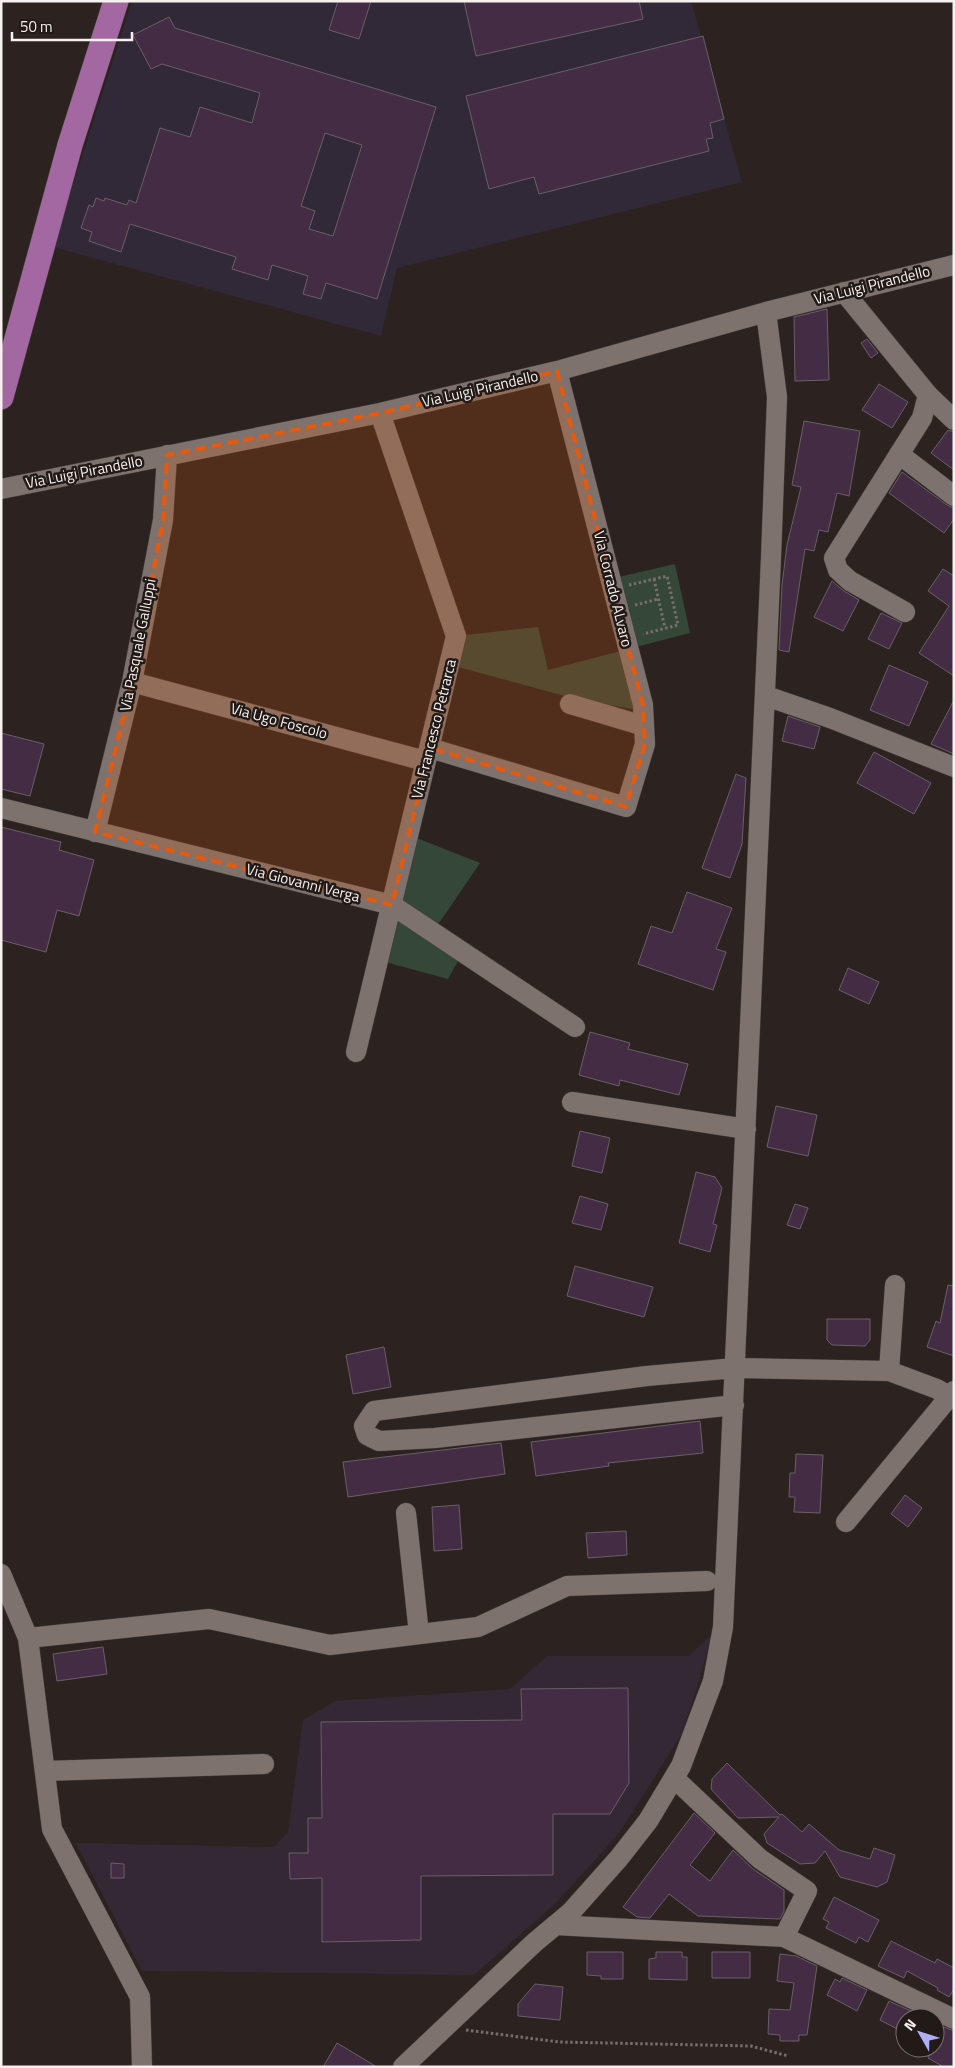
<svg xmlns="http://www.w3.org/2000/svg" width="955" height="2068" viewBox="0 0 955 2068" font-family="'Titillium Web',sans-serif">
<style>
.commercial{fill:#342835}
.industrial{fill:#322938}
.green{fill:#354739}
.building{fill:#442c44;stroke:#676067;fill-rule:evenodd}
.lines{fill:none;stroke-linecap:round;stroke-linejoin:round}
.minor-casing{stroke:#463e3c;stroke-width:21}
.major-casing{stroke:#463e3c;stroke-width:26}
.path{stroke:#766e6b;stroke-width:3;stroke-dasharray:2.5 2.5;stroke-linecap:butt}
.minor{stroke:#7d726e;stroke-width:20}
.major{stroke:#a368a2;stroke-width:25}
.marked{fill:#e8590c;fill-opacity:0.2;stroke:#e8590c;stroke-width:4;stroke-dasharray:10 6;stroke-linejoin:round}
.labels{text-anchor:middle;stroke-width:5;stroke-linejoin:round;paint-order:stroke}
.street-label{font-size:15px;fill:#f6f0ee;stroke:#221a17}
</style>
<rect width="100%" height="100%" fill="#2c2320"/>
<path class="commercial" d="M 712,1634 L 696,1691 L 681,1735 L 620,1832 L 555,1904 L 474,1975 L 142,1971 L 76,1843 L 274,1847 L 288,1832 L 303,1720 L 335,1701 L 510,1689 L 547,1656 L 689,1656 Z"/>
<path class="industrial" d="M 132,1 L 691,1 L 742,182 L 397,268 L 381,336 L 53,247 Z"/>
<path class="green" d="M 675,564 L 690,633 L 628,649 L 637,710 L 572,698 L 451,665 L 456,636 L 538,627 L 548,670 L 628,649 L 610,579 Z
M 409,835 L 480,863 L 433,932 L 463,952 L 448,979 L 378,960 Z"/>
<path class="building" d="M 338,1 L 371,1 L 359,39 L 329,30 Z
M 464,1 L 639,1 L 643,19 L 476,56 Z
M 169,17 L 175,28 L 436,107 L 377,299 L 326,283 L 321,299 L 303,294 L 308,276 L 272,265 L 268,280 L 232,269 L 236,257 L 130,224 L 121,252 L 89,241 L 92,232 L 81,228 L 89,205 L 93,207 L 96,198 L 104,201 L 105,198 L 127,205 L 129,200 L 136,203 L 160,128 L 190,137 L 200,107 L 252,123 L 260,93 L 162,64 L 151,69 L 133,35 ZM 325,133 L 362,145 L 333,236 L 309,229 L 315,211 L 301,206 Z
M 703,36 L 724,119 L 710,123 L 713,138 L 706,139 L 709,151 L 539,194 L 534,177 L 489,189 L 466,96 Z
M 827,309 L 829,380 L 795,381 L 794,317 Z
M 867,339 L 878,353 L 871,358 L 861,343 Z
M 879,384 L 908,402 L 892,428 L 862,410 Z
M 804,421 L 860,431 L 849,496 L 837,493 L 828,532 L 819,530 L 814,551 L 805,549 L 789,652 L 779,650 L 782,585 L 787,545 L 801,487 L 792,485 Z
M 948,430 L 954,432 L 954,470 L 931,453 Z
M 902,472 L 947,505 L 954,508 L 954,519 L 944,533 L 889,493 Z
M 943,569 L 954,576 L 954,676 L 919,653 L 949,606 L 928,591 Z
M 832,581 L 844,591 L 859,600 L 843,631 L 814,617 Z
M 881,613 L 902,623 L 889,649 L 868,639 Z
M 889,665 L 928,682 L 909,726 L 870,710 Z
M 954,700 L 954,754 L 931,744 Z
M 788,716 L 820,727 L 814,749 L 782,741 Z
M 1,733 L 44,744 L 30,796 L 1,789 Z
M 874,752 L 931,783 L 914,814 L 857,783 Z
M 736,774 L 746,778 L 742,844 L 730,878 L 702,868 Z
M 1,827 L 61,842 L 59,850 L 94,860 L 79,916 L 57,910 L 46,952 L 1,940 Z
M 687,892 L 732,908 L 716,949 L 726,952 L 713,990 L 638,964 L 651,926 L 672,933 Z
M 848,968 L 879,982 L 869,1004 L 839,990 Z
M 590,1032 L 630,1043 L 628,1049 L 688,1064 L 679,1095 L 620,1080 L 619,1086 L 579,1075 Z
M 776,1106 L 817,1115 L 808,1156 L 767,1147 Z
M 580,1131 L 610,1138 L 602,1173 L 572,1166 Z
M 696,1172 L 715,1177 L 722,1188 L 713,1224 L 717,1225 L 710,1252 L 679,1243 Z
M 580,1196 L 608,1204 L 601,1230 L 572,1223 Z
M 795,1204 L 808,1208 L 800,1229 L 787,1225 Z
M 575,1266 L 653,1287 L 644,1317 L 567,1296 Z
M 948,1285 L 954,1286 L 954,1356 L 927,1347 L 936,1321 L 940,1323 Z
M 827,1319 L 870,1319 L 870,1340 L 865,1346 L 832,1345 L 827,1340 Z
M 384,1347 L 391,1387 L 353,1394 L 346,1355 Z
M 700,1421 L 703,1453 L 608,1463 L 609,1466 L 536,1476 L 531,1442 Z
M 501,1443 L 505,1474 L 348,1497 L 343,1462 Z
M 796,1454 L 823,1455 L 820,1513 L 794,1512 L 795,1497 L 789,1497 L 790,1473 L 795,1473 Z
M 905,1495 L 922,1508 L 908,1527 L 891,1514 Z
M 459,1505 L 462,1549 L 434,1551 L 432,1507 Z
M 626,1531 L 627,1555 L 588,1558 L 586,1533 Z
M 103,1647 L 107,1674 L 57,1681 L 53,1654 Z
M 628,1688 L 629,1783 L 610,1814 L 553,1814 L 553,1875 L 421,1876 L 421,1940 L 322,1942 L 322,1878 L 290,1879 L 289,1853 L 308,1853 L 308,1818 L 322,1818 L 321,1722 L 522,1720 L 521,1689 Z
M 727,1763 L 780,1815 L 782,1814 L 802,1832 L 809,1824 L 839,1850 L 870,1859 L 874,1848 L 895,1855 L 887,1882 L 877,1887 L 840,1877 L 825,1851 L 815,1863 L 800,1864 L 767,1843 L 764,1834 L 779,1817 L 738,1818 L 711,1789 L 712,1779 Z
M 694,1813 L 715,1833 L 690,1865 L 710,1881 L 733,1850 L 753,1869 L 784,1890 L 784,1911 L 780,1919 L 698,1916 L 669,1894 L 650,1918 L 637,1917 L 623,1907 Z
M 111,1863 L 124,1864 L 124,1878 L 111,1878 Z
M 834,1897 L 879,1920 L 868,1942 L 859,1937 L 856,1943 L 826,1928 L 829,1922 L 823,1919 Z
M 891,1941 L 935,1963 L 937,1959 L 954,1968 L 954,1989 L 949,1997 L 937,1990 L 938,1988 L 907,1971 L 904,1978 L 878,1966 Z
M 587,1952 L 623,1952 L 623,1979 L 601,1979 L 601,1976 L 587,1975 Z
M 656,1952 L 682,1952 L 682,1957 L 687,1957 L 687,1980 L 649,1979 L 649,1959 L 656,1958 Z
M 712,1952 L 750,1952 L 750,1978 L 712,1978 Z
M 780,1954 L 796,1956 L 817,1966 L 807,2035 L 799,2035 L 799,2041 L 780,2041 L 780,2035 L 768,2034 L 769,2009 L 790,2010 L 794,1983 L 777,1981 Z
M 842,1978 L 867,1990 L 857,2011 L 827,1995 L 835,1979 L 840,1982 Z
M 535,1984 L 563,1987 L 560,2020 L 518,2016 L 518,2004 Z
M 889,2001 L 913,2012 L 910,2018 L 905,2018 L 905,2033 L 880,2020 Z
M 944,2027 L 954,2031 L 954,2067 L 944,2067 L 928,2058 L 933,2048 L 935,2048 L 935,2044 Z
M 337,2043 L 377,2067 L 323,2067 Z"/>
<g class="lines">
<defs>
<path id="minor" d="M 844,292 L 928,395 L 954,420
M 899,454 L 954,496
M 1,489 L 380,413 L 557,371 L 766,312 L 954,265
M 905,612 L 850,581 L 838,570 L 834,558 L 922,418 L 928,395
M 132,682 L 425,761
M 766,696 L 830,718 L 954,767
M 570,704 L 644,726
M 430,748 L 626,807 L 645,744 L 643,705 L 557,371
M 1,808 L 392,905 L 575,1027
M 95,832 L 132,682 L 163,520 L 167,455
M 356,1052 L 456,636 L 380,413
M 572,1102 L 746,1129
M 889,1371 L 895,1285
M 734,1405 L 435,1438 L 379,1441 L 367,1435 L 364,1426 L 374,1411 L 647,1376 L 735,1368 L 889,1371 L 937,1389 L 954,1399
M 406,1513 L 419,1634
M 846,1522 L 954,1391
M 1,1574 L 28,1638 L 52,1829 L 140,1997 L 142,2067
M 28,1638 L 209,1619 L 330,1645 L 478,1627 L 567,1586 L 707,1581
M 45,1771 L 264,1764
M 674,1778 L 760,1859 L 807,1891 L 784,1937
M 555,1925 L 784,1937 L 954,2019
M 403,2067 L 534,1943 L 571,1912 L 619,1858 L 648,1821 L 681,1766 L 713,1681 L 723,1627 L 771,558 L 777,397 L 766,312"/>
<path id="major" d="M 1,397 L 70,145 L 116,1"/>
</defs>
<use href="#minor" class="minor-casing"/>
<use href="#major" class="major-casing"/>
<path class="path" d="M 654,579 L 665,628
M 629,585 L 667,576 L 678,625 L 643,634
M 635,605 L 658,599
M 466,2030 L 559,2042 L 751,2046 L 788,2056"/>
<use href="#minor" class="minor"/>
<use href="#major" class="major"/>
</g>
<path class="marked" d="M 557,371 L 643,705 L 645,744 L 626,807 L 430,748 L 392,905 L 95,832 L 132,682 L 163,520 L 167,455 L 380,413 Z"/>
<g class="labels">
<g class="street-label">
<text transform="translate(872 285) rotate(-14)" y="5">Via Luigi Pirandello</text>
<text transform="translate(480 389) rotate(-13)" y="5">Via Luigi Pirandello</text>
<text transform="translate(84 472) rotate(-11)" y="5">Via Luigi Pirandello</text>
<text transform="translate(613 589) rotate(76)" y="5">Via Corrado ALvaro</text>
<text transform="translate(138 645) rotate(-79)" y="5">Via Pasquale Galluppi</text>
<text transform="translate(279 721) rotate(15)" y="5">Via Ugo Foscolo</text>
<text transform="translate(434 729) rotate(-76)" y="5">Via Francesco Petrarca</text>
<text transform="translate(303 883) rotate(14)" y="5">Via Giovanni Verga</text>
</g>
</g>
<rect width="955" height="2068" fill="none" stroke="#f6f0ee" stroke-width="5"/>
<g transform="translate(920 2033) rotate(309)"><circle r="24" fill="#221a17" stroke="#77706d"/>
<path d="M0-4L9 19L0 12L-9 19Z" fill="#aeaefa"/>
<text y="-8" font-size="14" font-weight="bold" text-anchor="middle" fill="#f6f0ee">N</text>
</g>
<path d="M12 32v8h120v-8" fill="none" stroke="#f6f0ee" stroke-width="2.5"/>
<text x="20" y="32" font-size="15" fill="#f6f0ee" stroke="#221a17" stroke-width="4" paint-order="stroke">50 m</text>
</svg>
